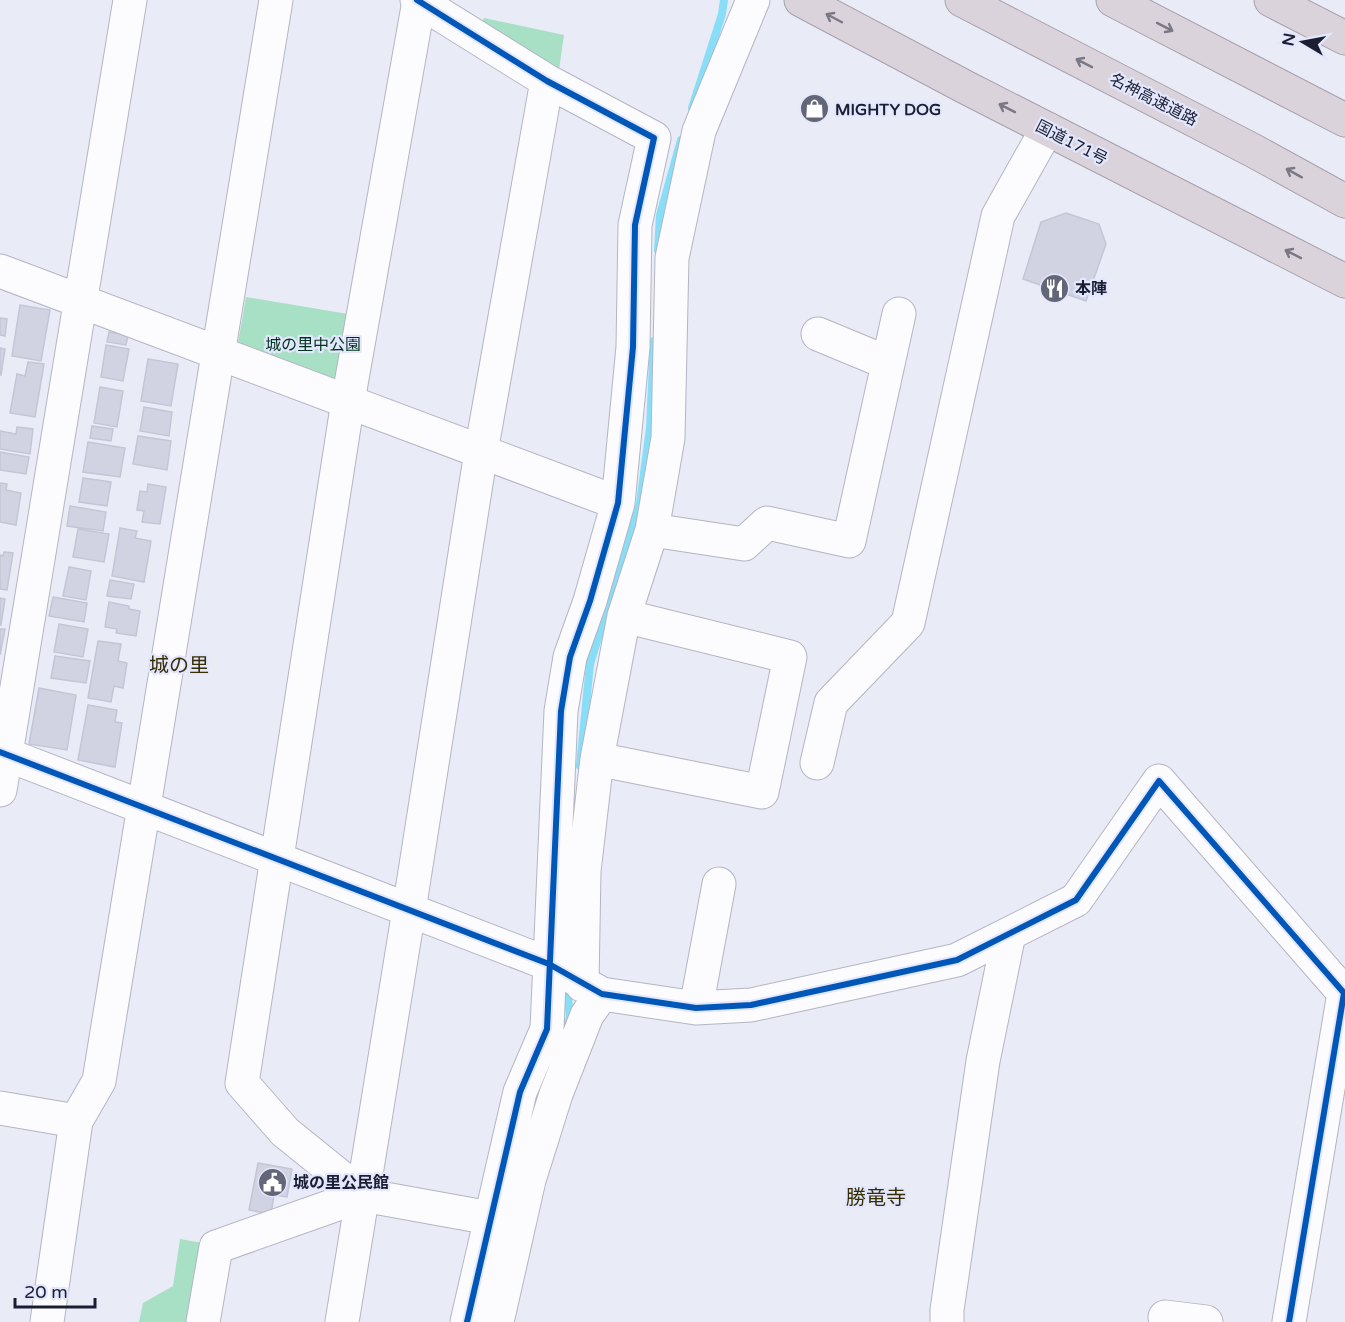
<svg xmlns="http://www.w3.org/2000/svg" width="1345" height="1322" viewBox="0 0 1345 1322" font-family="'Varela Round','Noto Sans JP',sans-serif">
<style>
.green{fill:#a8e0c6}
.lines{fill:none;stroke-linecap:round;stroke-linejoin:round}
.stream{stroke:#87def6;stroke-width:8}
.building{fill:#d1d3e2;stroke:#c3c6d5;stroke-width:1.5}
.minor-casing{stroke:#b3b5c3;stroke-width:35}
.highway-casing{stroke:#a8a0ad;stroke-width:35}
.minor{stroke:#fcfcfe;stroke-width:33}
.highway{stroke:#dbd3db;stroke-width:33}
.cycleway-casing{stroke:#e3e7fd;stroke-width:10}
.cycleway{stroke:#0057b8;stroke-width:6}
.oneway{stroke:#7b7886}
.labels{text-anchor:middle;stroke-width:4.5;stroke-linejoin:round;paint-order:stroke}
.street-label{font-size:16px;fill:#1b1e32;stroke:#e3e7fd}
.poi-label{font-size:16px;font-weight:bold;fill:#1b1e32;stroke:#e3e7fd;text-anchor:start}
.park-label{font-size:16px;fill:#00331b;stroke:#e3e7fd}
.quarter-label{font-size:20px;fill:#362d02;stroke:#e3e7fd}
</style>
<rect width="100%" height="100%" fill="#e9ebf7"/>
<path class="green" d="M 484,18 L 564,35 L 558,77 L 478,30 Z
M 246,297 L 354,315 L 342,392 L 244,354 L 238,343 Z
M 180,1239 L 209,1244 L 196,1322 L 139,1322 L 143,1303 L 173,1286 Z"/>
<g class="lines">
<path class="stream" d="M 692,108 L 722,14 L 724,0
M 658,250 L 660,215 L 681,140
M 580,766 L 590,664 L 640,503 L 650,428 L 654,341
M 567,985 L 570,1018 L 568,1023
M 530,1120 L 540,1093"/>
</g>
<path class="building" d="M 1066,213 L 1099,224 L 1106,244 L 1086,301 L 1023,279 L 1041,222 Z
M 20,305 L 50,310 L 41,361 L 12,356 Z
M 0,318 L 7,319 L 5,336 L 0,335 Z
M 109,332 L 128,335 L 126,345 L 107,342 Z
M 106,345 L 129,349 L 123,381 L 101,377 Z
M 0,348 L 5,349 L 1,375 L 0,375 Z
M 148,359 L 178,364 L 171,406 L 141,401 Z
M 28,362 L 44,364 L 35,417 L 10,413 L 17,374 L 25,376 Z
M 100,387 L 123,391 L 117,427 L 94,423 Z
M 144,407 L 172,412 L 169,436 L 140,431 Z
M 92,426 L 113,429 L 111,441 L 90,438 Z
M 17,427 L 33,429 L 30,454 L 0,449 L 0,431 L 16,434 Z
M 138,436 L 171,441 L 167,470 L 133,464 Z
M 88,442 L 125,448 L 120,477 L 83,472 Z
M 0,452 L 29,457 L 26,474 L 0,470 Z
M 83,478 L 111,482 L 107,506 L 79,502 Z
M 0,483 L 7,484 L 6,490 L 21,493 L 16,525 L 0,522 Z
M 148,484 L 166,487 L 160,524 L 142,522 L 144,511 L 137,510 L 140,491 L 147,492 Z
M 70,506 L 106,512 L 103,531 L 67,526 Z
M 120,528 L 137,531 L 135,538 L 151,541 L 144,582 L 112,576 Z
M 78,529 L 109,534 L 104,562 L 73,557 Z
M 4,552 L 13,553 L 7,590 L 0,589 L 0,555 L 3,556 Z
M 69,567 L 91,571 L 86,600 L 63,596 Z
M 110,580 L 134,584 L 131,599 L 107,596 Z
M 53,597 L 87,603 L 84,622 L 49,616 Z
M 0,598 L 5,599 L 1,625 L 0,625 Z
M 109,602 L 129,606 L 129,609 L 140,611 L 136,636 L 116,633 L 117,629 L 105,627 Z
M 59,624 L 88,629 L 83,657 L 54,652 Z
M 0,629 L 5,629 L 0,655 Z
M 98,641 L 121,644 L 118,661 L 127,663 L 123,688 L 114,686 L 111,702 L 88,698 Z
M 55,656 L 90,661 L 86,683 L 51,678 Z
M 39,688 L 76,695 L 67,750 L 29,744 Z
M 88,705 L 117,710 L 115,722 L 122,723 L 115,767 L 78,760 Z
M 258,1163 L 292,1169 L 287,1197 L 274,1195 L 271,1214 L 249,1210 Z"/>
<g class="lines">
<defs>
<path id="minor" d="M 417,0 L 547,81 L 654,138 L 635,225 L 633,347 L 618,503 L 590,601 L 570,657 L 561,711 L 547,1029 L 520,1092 L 467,1322
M 0,271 L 618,503
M 818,334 L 888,363
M 652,530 L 744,544 L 767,523 L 849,541 L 899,314
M 0,752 L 549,964 L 602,994 L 696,1008 L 751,1005 L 957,960 L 1076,900 L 1159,781 L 1344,993 L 1289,1322
M 597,759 L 762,792 L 790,657 L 624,616
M 817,763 L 831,703 L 908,623 L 998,216 L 1047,129
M 0,790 L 130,0
M 582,985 L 584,871 L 597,759 L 624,616 L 652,530 L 668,438 L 672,258 L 699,131 L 753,0
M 696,1008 L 719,884
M 0,1108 L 76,1121
M 363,1195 L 285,1132 L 242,1083 L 348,401 L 419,1
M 1165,1317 L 1206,1322
M 47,1322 L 76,1121 L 99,1081 L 276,0
M 203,1322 L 216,1247 L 363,1195 L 490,1218
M 342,1322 L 409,910 L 481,452 L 547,81
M 497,1322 L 529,1180 L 556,1094 L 587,1015 L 602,994
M 947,1322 L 947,1310 L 983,1061 L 1009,934"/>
<path id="highway" d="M 801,0 L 967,88 L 1345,281
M 962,0 L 1254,151 L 1345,201
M 1113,0 L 1345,120
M 1271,0 L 1345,38"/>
</defs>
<use href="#minor" class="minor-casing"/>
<use href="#highway" class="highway-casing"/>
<use href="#minor" class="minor"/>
<use href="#highway" class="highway"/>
<defs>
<path id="cycleway" d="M 417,0 L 547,81 L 654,138 L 635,225 L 633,347 L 618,503 L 590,601 L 570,657 L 561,711 L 547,1029 L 520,1092 L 467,1322
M 0,752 L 549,964 L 602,994 L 696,1008 L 751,1005 L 957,960 L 1076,900 L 1159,781 L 1344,993 L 1289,1322"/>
</defs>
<use href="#cycleway" class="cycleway-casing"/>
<use href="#cycleway" class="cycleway"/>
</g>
<defs><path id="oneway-shaft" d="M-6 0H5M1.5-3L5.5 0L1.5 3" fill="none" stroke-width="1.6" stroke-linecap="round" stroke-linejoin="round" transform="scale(1.5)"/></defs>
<g class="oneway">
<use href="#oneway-shaft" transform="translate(834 18) rotate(-152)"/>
<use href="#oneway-shaft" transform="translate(1165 27) rotate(27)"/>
<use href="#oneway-shaft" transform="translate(1084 63) rotate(-153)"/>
<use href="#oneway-shaft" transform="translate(1007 108) rotate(-153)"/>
<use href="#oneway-shaft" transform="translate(1294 173) rotate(-151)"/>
<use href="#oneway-shaft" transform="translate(1293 254) rotate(-153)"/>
</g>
<defs>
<symbol id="shop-disc" viewBox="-11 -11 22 22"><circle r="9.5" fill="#636677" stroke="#e3e7fd"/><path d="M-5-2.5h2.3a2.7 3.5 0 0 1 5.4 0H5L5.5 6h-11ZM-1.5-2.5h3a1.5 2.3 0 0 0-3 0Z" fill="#fff"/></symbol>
<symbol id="restaurant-disc" viewBox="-11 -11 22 22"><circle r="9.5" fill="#636677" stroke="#e3e7fd"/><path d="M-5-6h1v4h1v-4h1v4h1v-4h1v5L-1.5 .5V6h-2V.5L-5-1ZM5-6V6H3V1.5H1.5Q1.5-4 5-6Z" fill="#fff"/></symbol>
<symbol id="civic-disc" viewBox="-11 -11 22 22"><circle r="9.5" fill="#636677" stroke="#e3e7fd"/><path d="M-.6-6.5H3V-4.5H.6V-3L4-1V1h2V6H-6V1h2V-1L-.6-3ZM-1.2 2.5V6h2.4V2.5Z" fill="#fff"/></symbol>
</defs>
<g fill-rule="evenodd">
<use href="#shop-disc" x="798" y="92" width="33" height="33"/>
<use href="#restaurant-disc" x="1038" y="272" width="33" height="33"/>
<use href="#civic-disc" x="256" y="1166" width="33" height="33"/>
</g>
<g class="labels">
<g class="street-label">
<text transform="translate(1154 99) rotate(27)" y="6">名神高速道路</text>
<text transform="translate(1072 142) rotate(27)" y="6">国道171号</text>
</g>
<g class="poi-label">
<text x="835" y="115">MIGHTY DOG</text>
<text x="1075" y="294">本陣</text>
<text x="293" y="1188">城の里公民館</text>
</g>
<g class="park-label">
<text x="313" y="350">城の里中公園</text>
</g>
<g class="quarter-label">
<text x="179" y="672">城の里</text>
<text x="876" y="1204">勝竜寺</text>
</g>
</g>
<g transform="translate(1303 42) rotate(280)" stroke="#e3e7fd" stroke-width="4.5" paint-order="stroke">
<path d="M0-4.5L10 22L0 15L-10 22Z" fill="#1b1e32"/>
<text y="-9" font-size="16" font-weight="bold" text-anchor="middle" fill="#1b1e32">N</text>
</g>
<path d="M15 1298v9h80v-9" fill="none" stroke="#1b1e32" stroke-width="3"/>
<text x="24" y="1298" font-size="18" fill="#1b1e32" stroke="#e3e7fd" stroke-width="4.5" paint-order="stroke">20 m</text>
</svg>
